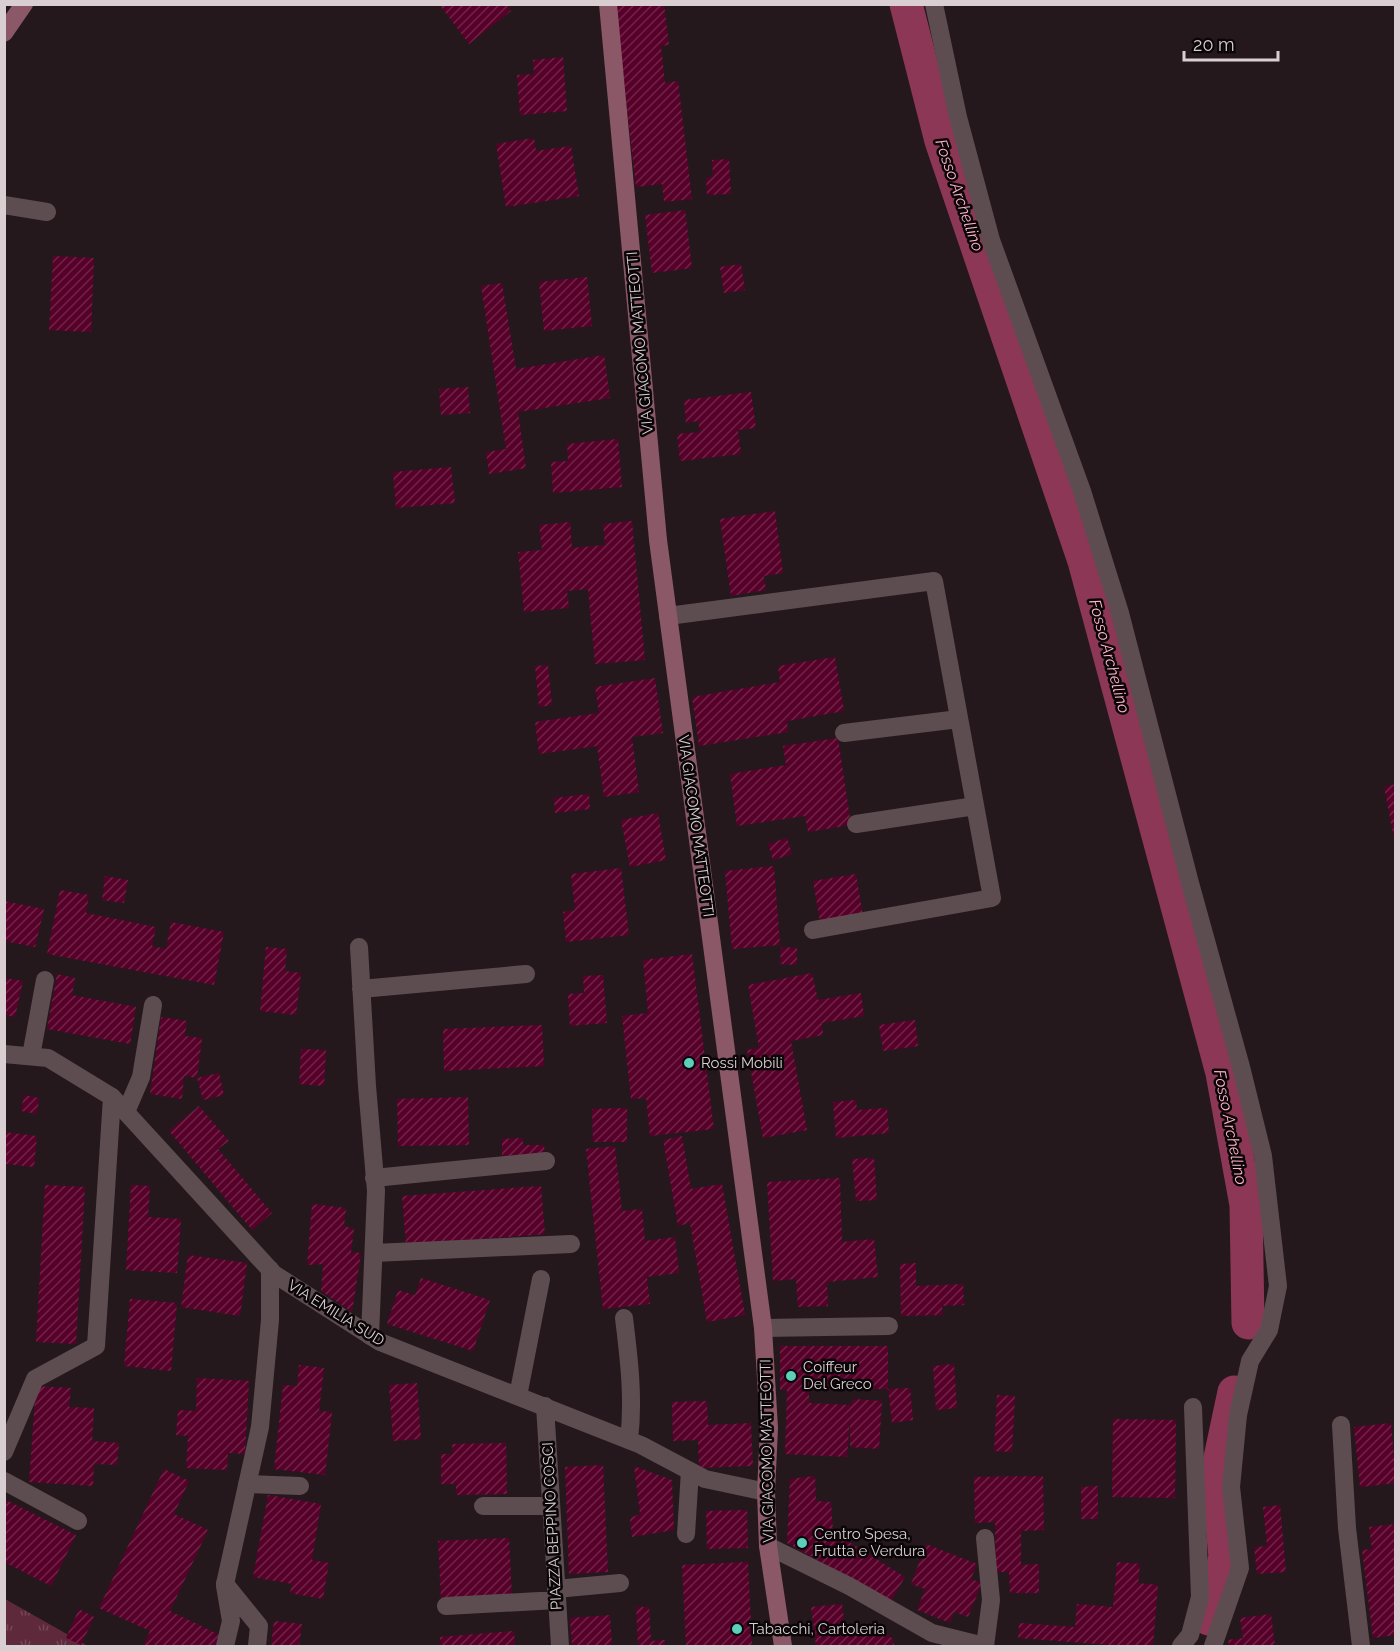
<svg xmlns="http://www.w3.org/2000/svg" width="1400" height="1651" viewBox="0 0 1400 1651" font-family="Raleway,sans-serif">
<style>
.grass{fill:url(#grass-tufts)}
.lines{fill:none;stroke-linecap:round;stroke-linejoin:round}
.canal{stroke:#8d3756;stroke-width:33}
.building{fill:url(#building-hatch)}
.lane{stroke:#5d4d51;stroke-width:18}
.street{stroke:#5d4d51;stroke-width:18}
.secondary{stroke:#8b5868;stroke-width:18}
.poi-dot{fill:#5cceba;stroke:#0a0507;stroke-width:2}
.labels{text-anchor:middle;stroke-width:5;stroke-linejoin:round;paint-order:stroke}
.street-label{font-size:15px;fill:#d9cfd2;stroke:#0a0507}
.poi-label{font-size:15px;fill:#d9cfd2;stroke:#0a0507;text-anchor:start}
.water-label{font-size:16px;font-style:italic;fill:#feb3c8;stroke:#0a0507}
</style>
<defs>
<pattern id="grass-tufts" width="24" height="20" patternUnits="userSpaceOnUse" patternTransform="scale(1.5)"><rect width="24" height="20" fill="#5e293b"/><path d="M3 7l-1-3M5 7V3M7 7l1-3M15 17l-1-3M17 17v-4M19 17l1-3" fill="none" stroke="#744756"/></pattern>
<pattern id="building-hatch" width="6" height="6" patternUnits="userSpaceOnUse" patternTransform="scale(1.5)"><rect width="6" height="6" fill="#570029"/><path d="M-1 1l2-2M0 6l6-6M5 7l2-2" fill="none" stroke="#6f2447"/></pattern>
</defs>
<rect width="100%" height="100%" fill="#25181c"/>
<path class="grass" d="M 5,1599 L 88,1646 L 5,1646 Z"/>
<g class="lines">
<path class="canal" d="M 906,4 L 941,141 L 1084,561 L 1222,1073 L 1246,1205 L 1248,1323
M 1209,1619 L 1225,1557 L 1217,1472 L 1234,1392"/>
</g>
<path class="building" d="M 439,4 L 506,4 L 511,11 L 469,44 Z
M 615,4 L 664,4 L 669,45 L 661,46 L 665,83 L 678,81 L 692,199 L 664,202 L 662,184 L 636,187 Z
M 563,57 L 567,111 L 520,115 L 517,75 L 534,74 L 533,60 Z
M 534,138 L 536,151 L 571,146 L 579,196 L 506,207 L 496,144 Z
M 729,159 L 731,194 L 707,195 L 706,178 L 713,177 L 712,160 Z
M 685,210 L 692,268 L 652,273 L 645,215 Z
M 53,256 L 94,258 L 91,332 L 49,330 Z
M 741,264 L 745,290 L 724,293 L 720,267 Z
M 587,277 L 592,326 L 544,331 L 539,282 Z
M 502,283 L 516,369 L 604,355 L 610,398 L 518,412 L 526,468 L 489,474 L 486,452 L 506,449 L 481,286 Z
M 468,387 L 470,413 L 441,415 L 439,389 Z
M 751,392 L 756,428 L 738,430 L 741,454 L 680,461 L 677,434 L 700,432 L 698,421 L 686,423 L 684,400 Z
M 618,439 L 622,487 L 553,493 L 551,462 L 568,461 L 567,444 Z
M 451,467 L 455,503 L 396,508 L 393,472 Z
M 775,511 L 783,573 L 764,576 L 766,590 L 731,596 L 720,519 Z
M 632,521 L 645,660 L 595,664 L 588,589 L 567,591 L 569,608 L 524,612 L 518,552 L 542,550 L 539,525 L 570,522 L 572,548 L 605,545 L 603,524 Z
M 835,657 L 844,711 L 787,721 L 788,732 L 699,746 L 692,697 L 780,682 L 778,666 Z
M 548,665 L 552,705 L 539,707 L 535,666 Z
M 655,678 L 663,733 L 632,737 L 639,792 L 604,797 L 597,746 L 539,754 L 535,722 L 599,713 L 595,687 Z
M 838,738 L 851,825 L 808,832 L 805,816 L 737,826 L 730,774 L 786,765 L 783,746 Z
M 1396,784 L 1396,838 L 1394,838 L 1384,787 Z
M 589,794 L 590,809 L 555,813 L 554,798 Z
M 658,813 L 666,860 L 630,867 L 621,820 Z
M 787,838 L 792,854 L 773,860 L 768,844 Z
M 774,866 L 780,945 L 732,949 L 725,871 Z
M 621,868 L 629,935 L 566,942 L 563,912 L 575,910 L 571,874 Z
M 856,874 L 863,916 L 820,922 L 813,881 Z
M 105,876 L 128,880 L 124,903 L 102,900 Z
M 60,890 L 89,895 L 86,913 L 156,927 L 152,946 L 166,949 L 171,922 L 224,932 L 214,985 L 47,954 Z
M 4,901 L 44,909 L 35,947 L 4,941 Z
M 266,947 L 287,949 L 285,971 L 301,973 L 296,1015 L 260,1011 Z
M 781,947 L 797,948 L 797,965 L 780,964 Z
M 692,954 L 714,1129 L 650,1136 L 646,1098 L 631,1099 L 622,1016 L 648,1013 L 643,960 Z
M 812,973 L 818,1000 L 861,993 L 864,1016 L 822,1023 L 823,1035 L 791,1041 L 807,1130 L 763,1138 L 747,1050 L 759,1048 L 748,985 Z
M 57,974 L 75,978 L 72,995 L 136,1007 L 130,1044 L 47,1029 Z
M 603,975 L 607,1023 L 570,1026 L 568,994 L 584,993 L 583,976 Z
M 4,978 L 23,981 L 15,1017 L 4,1015 Z
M 161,1017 L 187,1021 L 185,1036 L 202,1038 L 197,1078 L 219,1073 L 224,1095 L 203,1100 L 197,1078 L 184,1076 L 182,1099 L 150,1094 Z
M 915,1020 L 918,1046 L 883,1051 L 879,1025 Z
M 542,1025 L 544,1066 L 444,1071 L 443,1029 Z
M 301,1049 L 326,1050 L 324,1086 L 299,1084 Z
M 24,1095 L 39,1098 L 37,1114 L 21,1111 Z
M 468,1097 L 469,1145 L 398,1146 L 397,1099 Z
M 856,1100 L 857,1110 L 887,1108 L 889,1133 L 836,1138 L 833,1102 Z
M 199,1106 L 229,1141 L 218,1149 L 272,1213 L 252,1230 L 169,1131 Z
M 627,1108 L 627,1142 L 593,1142 L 592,1109 Z
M 4,1132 L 37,1136 L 34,1167 L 4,1164 Z
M 682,1136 L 691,1189 L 722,1184 L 745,1315 L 707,1322 L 690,1223 L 678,1226 L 663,1140 Z
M 523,1138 L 523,1145 L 544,1145 L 545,1155 L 502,1156 L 502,1139 Z
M 615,1146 L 622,1211 L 642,1209 L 645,1241 L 675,1237 L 679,1273 L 647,1277 L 650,1304 L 603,1309 L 586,1149 Z
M 874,1158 L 877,1200 L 856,1201 L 852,1159 Z
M 840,1178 L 842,1242 L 874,1239 L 878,1277 L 827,1282 L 828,1306 L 798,1307 L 796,1279 L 773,1281 L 767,1182 Z
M 45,1185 L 85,1187 L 76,1344 L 36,1342 Z
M 131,1185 L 150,1186 L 148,1217 L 181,1219 L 177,1273 L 126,1270 Z
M 541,1186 L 545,1234 L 406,1245 L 402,1196 Z
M 312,1204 L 346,1208 L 344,1226 L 354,1229 L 351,1252 L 361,1253 L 352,1312 L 321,1291 L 323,1264 L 307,1265 Z
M 188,1255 L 247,1263 L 240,1316 L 181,1307 Z
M 916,1263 L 916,1286 L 963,1284 L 964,1305 L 942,1306 L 943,1315 L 901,1316 L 900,1264 Z
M 421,1278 L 490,1300 L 473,1351 L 387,1324 L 398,1290 L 415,1295 Z
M 130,1299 L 177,1303 L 171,1371 L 124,1366 Z
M 780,1346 L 888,1346 L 888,1389 L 910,1388 L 913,1420 L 892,1423 L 888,1389 L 809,1389 L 809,1403 L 851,1405 L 853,1399 L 882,1401 L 879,1449 L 850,1447 L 850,1417 L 847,1457 L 785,1454 L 787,1390 L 780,1390 Z
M 954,1364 L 957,1408 L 936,1410 L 933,1366 Z
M 299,1365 L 324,1368 L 319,1411 L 332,1412 L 325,1475 L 274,1469 L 283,1385 L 297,1386 Z
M 197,1378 L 249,1381 L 245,1454 L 228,1453 L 227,1470 L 186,1468 L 188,1436 L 176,1435 L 178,1410 L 196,1411 Z
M 417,1383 L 421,1439 L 393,1441 L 389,1385 Z
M 36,1386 L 71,1388 L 69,1407 L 94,1408 L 92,1441 L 119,1443 L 117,1465 L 94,1464 L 93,1486 L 29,1482 Z
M 997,1395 L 1015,1396 L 1012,1452 L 994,1451 Z
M 707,1401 L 708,1425 L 751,1423 L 753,1466 L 699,1468 L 698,1440 L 673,1441 L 672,1402 Z
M 1113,1419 L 1176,1420 L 1175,1498 L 1112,1497 Z
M 1391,1423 L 1396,1483 L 1360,1487 L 1354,1427 Z
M 506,1443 L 507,1494 L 456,1495 L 456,1484 L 441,1484 L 441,1454 L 453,1454 L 452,1444 Z
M 603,1465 L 608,1572 L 569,1574 L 565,1467 Z
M 634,1466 L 672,1480 L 674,1530 L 632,1537 L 630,1518 L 640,1514 Z
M 164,1469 L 189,1481 L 174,1514 L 208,1530 L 170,1611 L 224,1637 L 219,1646 L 143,1646 L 150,1631 L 99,1608 Z
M 815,1476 L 816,1501 L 831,1502 L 833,1532 L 905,1577 L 891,1601 L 787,1543 L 790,1479 Z
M 1043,1476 L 1044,1530 L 1021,1531 L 1021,1565 L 1039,1564 L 1039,1593 L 1010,1593 L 1009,1572 L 996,1572 L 995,1522 L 975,1523 L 974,1477 Z
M 1098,1486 L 1098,1519 L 1081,1519 L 1081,1487 Z
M 268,1495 L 321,1504 L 312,1560 L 329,1563 L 323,1599 L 290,1593 L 292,1584 L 253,1577 Z
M 4,1499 L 76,1535 L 51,1586 L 4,1562 Z
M 1280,1505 L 1286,1572 L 1257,1574 L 1254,1547 L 1267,1546 L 1263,1507 Z
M 747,1510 L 748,1548 L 707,1549 L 706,1511 Z
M 1396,1524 L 1396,1635 L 1373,1638 L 1362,1550 L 1372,1549 L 1369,1527 Z
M 509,1538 L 512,1596 L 441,1599 L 438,1541 Z
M 926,1544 L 977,1564 L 971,1579 L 982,1583 L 968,1617 L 954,1612 L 950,1623 L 917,1610 L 925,1589 L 911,1584 Z
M 748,1562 L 752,1646 L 686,1646 L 682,1565 Z
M 1117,1562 L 1140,1564 L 1138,1583 L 1158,1585 L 1153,1646 L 1124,1646 L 1018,1638 L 1019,1623 L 1075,1627 L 1077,1604 L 1113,1607 Z
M 842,1604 L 845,1628 L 875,1625 L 893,1639 L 894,1646 L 816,1646 L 811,1607 Z
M 636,1607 L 649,1607 L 651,1641 L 665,1640 L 665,1646 L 638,1646 Z
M 79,1609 L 94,1617 L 81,1645 L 66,1638 Z
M 1271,1614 L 1275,1646 L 1229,1646 L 1228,1640 L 1243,1638 L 1240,1618 Z
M 610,1615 L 612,1646 L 572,1646 L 570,1618 Z
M 274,1621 L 302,1624 L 299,1646 L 271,1646 Z
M 514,1631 L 515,1646 L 440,1646 L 440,1637 Z"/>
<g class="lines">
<path class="lane" d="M 4,205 L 47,212
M 668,616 L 934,581 L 992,898 L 813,930
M 844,733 L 959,719
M 856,824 L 975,806
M 359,947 L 367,1086 L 376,1191 L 370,1336
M 361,989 L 526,974
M 31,1056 L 45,980
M 126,1112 L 141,1077 L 153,1005
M 374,1178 L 546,1161
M 374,1253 L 571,1244
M 624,1318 C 629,1359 634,1399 629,1440
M 763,1328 L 889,1326
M 518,1396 L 541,1279
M 1341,1425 L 1347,1528 L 1361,1646
M 4,1452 L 35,1379 L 96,1346 L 112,1097
M 4,1481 L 78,1521
M 247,1484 L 300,1486
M 483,1506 L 551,1506
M 686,1534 L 690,1471
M 985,1538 L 991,1600 L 985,1646
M 225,1584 L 259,1626 L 257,1646
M 225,1586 L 231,1621 L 225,1646
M 556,1589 L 620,1583
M 446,1606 L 557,1600
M 1181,1646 L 1190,1635 L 1200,1597 L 1193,1407"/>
<path class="street" d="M 934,4 L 958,117 L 991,240 L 1082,491 L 1120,613 L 1190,883 L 1241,1067 L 1263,1156 L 1278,1286 L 1269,1330 L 1250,1361 L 1238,1415 L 1231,1487 L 1240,1568 L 1213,1646
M 4,1054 L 48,1058 L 112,1097 L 274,1274 L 380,1342 L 641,1445 L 705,1479 L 766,1492
M 545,1406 L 560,1646
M 768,1546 L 849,1586 L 932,1633 L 984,1646
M 225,1584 L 260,1427 L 270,1320 L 270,1269"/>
<path class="secondary" d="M 608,4 L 658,540 L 763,1328 L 769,1428 L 766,1492 L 768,1546 L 783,1646
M 4,33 L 24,4"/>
</g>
<g class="poi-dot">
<circle cx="689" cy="1063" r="6"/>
<circle cx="791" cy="1376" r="6"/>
<circle cx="802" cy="1543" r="6"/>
<circle cx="737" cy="1629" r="6"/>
</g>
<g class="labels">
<g class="street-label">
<text transform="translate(640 343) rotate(-95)" y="5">VIA GIACOMO MATTEOTTI</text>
<text transform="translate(696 826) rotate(82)" y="5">VIA GIACOMO MATTEOTTI</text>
<text transform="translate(336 1313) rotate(32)" y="5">VIA EMILIA SUD</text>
<text transform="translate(767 1451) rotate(-91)" y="5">VIA GIACOMO MATTEOTTI</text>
<text transform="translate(552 1526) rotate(-93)" y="5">PIAZZA BEPPINO COSCI</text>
</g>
<g class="poi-label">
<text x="701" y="1068">Rossi Mobili</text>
<text x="803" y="1372">Coiffeur<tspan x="803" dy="17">Del Greco</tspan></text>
<text x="814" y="1539">Centro Spesa,<tspan x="814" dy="17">Frutta e Verdura</tspan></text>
<text x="749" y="1634">Tabacchi, Cartoleria</text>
</g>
<g class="water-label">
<text transform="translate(960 195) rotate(71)" y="6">Fosso Archellino</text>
<text transform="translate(1110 656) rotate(75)" y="6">Fosso Archellino</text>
<text transform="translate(1231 1127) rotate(79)" y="6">Fosso Archellino</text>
</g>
</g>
<rect width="1400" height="1651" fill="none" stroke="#d9cfd2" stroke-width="12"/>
<path d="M1184 51v9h94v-9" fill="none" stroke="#d9cfd2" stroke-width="3"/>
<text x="1193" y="51" font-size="18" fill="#d9cfd2" stroke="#0a0507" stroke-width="4.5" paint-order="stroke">20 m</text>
</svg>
